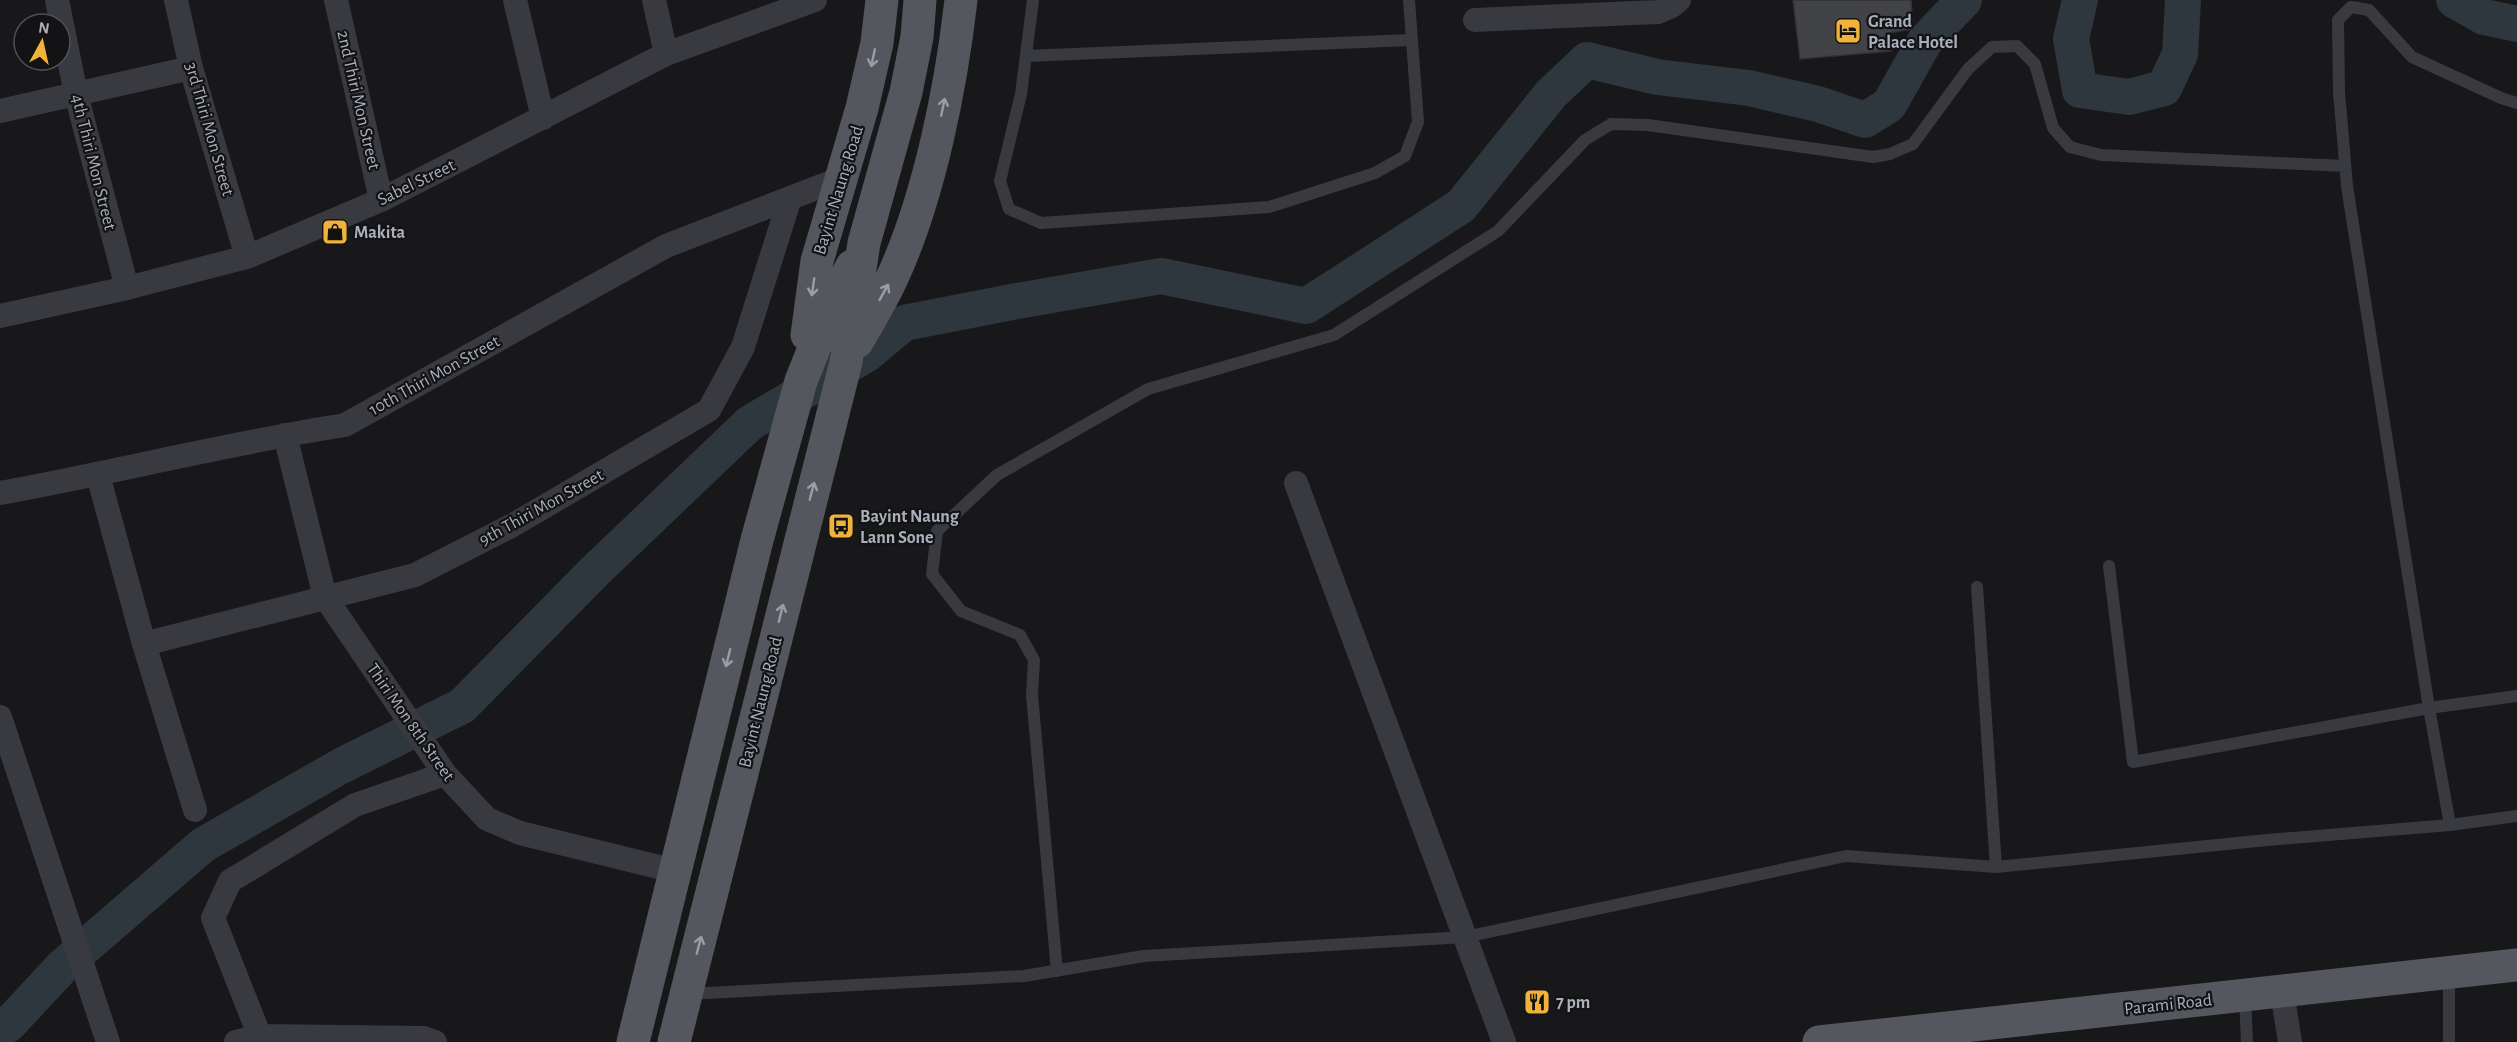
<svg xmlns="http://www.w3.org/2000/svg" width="2517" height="1042" viewBox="0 0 2517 1042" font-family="'Alegreya Sans',sans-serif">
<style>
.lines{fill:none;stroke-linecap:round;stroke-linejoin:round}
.river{stroke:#2e373e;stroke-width:36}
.building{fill:#424347;stroke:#323236;stroke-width:1.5}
.lane{stroke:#393a3f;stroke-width:12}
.street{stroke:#393a3f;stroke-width:24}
.primary{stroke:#55575e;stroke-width:33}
.oneway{stroke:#999da8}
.labels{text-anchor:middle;stroke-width:4.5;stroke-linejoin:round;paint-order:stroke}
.poi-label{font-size:18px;font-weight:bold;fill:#aaafba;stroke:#131315;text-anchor:start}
.street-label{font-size:18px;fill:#aaafba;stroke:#131315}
</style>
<rect width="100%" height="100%" fill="#18181a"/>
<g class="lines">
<path class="river" d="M 2080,0 L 2071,39 L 2080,90 L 2129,97 L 2164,88 L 2180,54 L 2183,0
M 2454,0 L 2484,17 L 2517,24
M 0,1027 L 8,1025 L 63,966 L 203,845 L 341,766 L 462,706 L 594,572 L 750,423 L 867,354 L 904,323 L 1017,301 L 1161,276 L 1306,306 L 1461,206 L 1551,94 L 1587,60 L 1657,77 L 1749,88 L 1818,104 L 1865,120 L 1889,105 L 1925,41 L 1964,0"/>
</g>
<path class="building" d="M 1793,0 L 1911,0 L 1913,29 L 1887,33 L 1891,51 L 1800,59 Z"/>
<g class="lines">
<path class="lane" d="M 1033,0 L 1021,94 L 1000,181 L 1009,209 L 1041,223 L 1269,207 L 1375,173 L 1405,156 L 1418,122 L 1409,0
M 1026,56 L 1411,40
M 2517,103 L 2501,98 L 2412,57 L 2369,10 L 2351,7 L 2338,20 L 2339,92 L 2347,186 L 2429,708 L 2450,825 L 2517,816
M 2109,566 L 2133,762 L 2429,708 L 2517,696
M 1977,587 L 1996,867
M 1057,971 L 1032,695 L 1034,660 L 1020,635 L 961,611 L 932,574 L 937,531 L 997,475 L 1148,389 L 1334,335 L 1498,231 L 1585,140 L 1611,124 L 1648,125 L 1873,157 L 1890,154 L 1913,144 L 1968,69 L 1992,47 L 2017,46 L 2035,64 L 2053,128 L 2070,147 L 2101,155 L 2345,166
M 2449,974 L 2449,1042
M 688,994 L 1024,976 L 1144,956 L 1465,937 L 1846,856 L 1996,867 L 2267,840 L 2450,825
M 2245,997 L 2247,1042"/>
<path class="street" d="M 57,0 L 76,94 L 127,288
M 176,0 L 191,68 L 247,257
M 336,0 L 381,200
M 515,0 L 543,118
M 654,0 L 666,54
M 1475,20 L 1658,12 L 1672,6 L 1679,0
M 0,111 L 191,68
M 0,316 L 127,288 L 247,257 L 381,200 L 666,54 L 815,0
M 285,435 L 325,597 L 445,774 L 487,819 L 520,833 L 675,871
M 98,475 L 144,644 L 195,810
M 1296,483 L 1504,1042
M 0,493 C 115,472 230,443 345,425 L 666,246 L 842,178
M 144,644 L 415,575 L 513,525 L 709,410 L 743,347 L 790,198
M 0,717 L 108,1042
M 2282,992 L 2290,1042
M 236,1042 L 260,1036 L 424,1038 L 435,1042
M 262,1042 L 213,918 L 230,881 L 355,805 L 445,774"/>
<path class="primary" d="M 807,335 L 817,261 L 862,108 L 877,43 L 882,0
M 857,342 C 869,321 882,300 892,278 C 929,198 951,88 961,0
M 633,1042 L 757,540 L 801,381 L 832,304 L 852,266
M 674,1042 L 846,362 L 864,243 L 906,92 L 917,37 L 920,0
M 1819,1042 L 2517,965"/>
</g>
<defs><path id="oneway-shaft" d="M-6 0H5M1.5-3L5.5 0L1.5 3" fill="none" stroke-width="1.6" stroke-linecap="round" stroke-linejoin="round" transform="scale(1.5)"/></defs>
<g class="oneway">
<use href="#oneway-shaft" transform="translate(873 58) rotate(102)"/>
<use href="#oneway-shaft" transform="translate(943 107) rotate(-78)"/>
<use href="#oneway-shaft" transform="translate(813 287) rotate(98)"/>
<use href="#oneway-shaft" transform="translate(884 292) rotate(-61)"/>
<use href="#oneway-shaft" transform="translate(812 491) rotate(-75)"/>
<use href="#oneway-shaft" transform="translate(781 613) rotate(-76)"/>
<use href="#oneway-shaft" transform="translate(728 658) rotate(104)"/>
<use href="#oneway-shaft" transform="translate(699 945) rotate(-75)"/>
</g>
<defs>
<symbol id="hotel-square" viewBox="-11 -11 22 22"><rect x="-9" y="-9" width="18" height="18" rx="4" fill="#f0b23a" stroke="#131315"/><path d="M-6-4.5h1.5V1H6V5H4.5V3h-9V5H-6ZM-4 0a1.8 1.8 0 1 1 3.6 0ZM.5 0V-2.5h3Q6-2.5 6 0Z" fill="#111"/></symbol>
<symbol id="shop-square" viewBox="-11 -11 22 22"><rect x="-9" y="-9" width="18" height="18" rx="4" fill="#f0b23a" stroke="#131315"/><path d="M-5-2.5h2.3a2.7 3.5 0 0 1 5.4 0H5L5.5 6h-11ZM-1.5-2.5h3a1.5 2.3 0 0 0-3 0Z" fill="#111"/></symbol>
<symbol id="bus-square" viewBox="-11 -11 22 22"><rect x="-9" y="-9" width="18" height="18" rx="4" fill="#f0b23a" stroke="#131315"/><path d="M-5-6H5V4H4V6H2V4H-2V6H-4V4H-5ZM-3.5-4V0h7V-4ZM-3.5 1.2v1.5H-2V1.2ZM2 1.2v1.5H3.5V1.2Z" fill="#111"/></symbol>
<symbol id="restaurant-square" viewBox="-11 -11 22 22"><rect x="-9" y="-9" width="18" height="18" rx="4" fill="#f0b23a" stroke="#131315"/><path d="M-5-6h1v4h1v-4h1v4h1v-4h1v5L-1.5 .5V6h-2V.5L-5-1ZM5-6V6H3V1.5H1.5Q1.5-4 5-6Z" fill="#111"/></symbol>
</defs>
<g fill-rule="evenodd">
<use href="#hotel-square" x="1833" y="16" width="30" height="30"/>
<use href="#shop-square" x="320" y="217" width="30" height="30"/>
<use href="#bus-square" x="826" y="511" width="30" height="30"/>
<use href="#restaurant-square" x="1522" y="987" width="30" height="30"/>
</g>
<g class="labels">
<g class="poi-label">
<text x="1868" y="27">Grand<tspan x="1868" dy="21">Palace Hotel</tspan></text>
<text x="354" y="238">Makita</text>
<text x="860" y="522">Bayint Naung<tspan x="860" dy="21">Lann Sone</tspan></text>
<text x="1556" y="1008">7 pm</text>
</g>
<g class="street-label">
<text transform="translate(359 100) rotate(77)" y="6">2nd Thiri Mon Street</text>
<text transform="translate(210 129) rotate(74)" y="6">3rd Thiri Mon Street</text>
<text transform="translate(94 162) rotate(76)" y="6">4th Thiri Mon Street</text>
<text transform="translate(416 182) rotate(-26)" y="6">Sabel Street</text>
<text transform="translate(838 190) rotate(-73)" y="6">Bayint Naung Road</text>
<text transform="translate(434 375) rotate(-29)" y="6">10th Thiri Mon Street</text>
<text transform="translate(541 507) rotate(-29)" y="6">9th Thiri Mon Street</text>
<text transform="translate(760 702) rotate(-76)" y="6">Bayint Naung Road</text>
<text transform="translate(411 722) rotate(55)" y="6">Thiri Mon 8th Street</text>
<text transform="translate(2168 1004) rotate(-6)" y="6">Parami Road</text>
</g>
</g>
<g transform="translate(42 42) rotate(8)"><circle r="28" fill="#131315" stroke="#4f5157" stroke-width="1.5"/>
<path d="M0-4.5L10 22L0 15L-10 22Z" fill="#f0b23a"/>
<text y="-9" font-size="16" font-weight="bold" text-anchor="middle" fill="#aaafba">N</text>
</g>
</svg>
